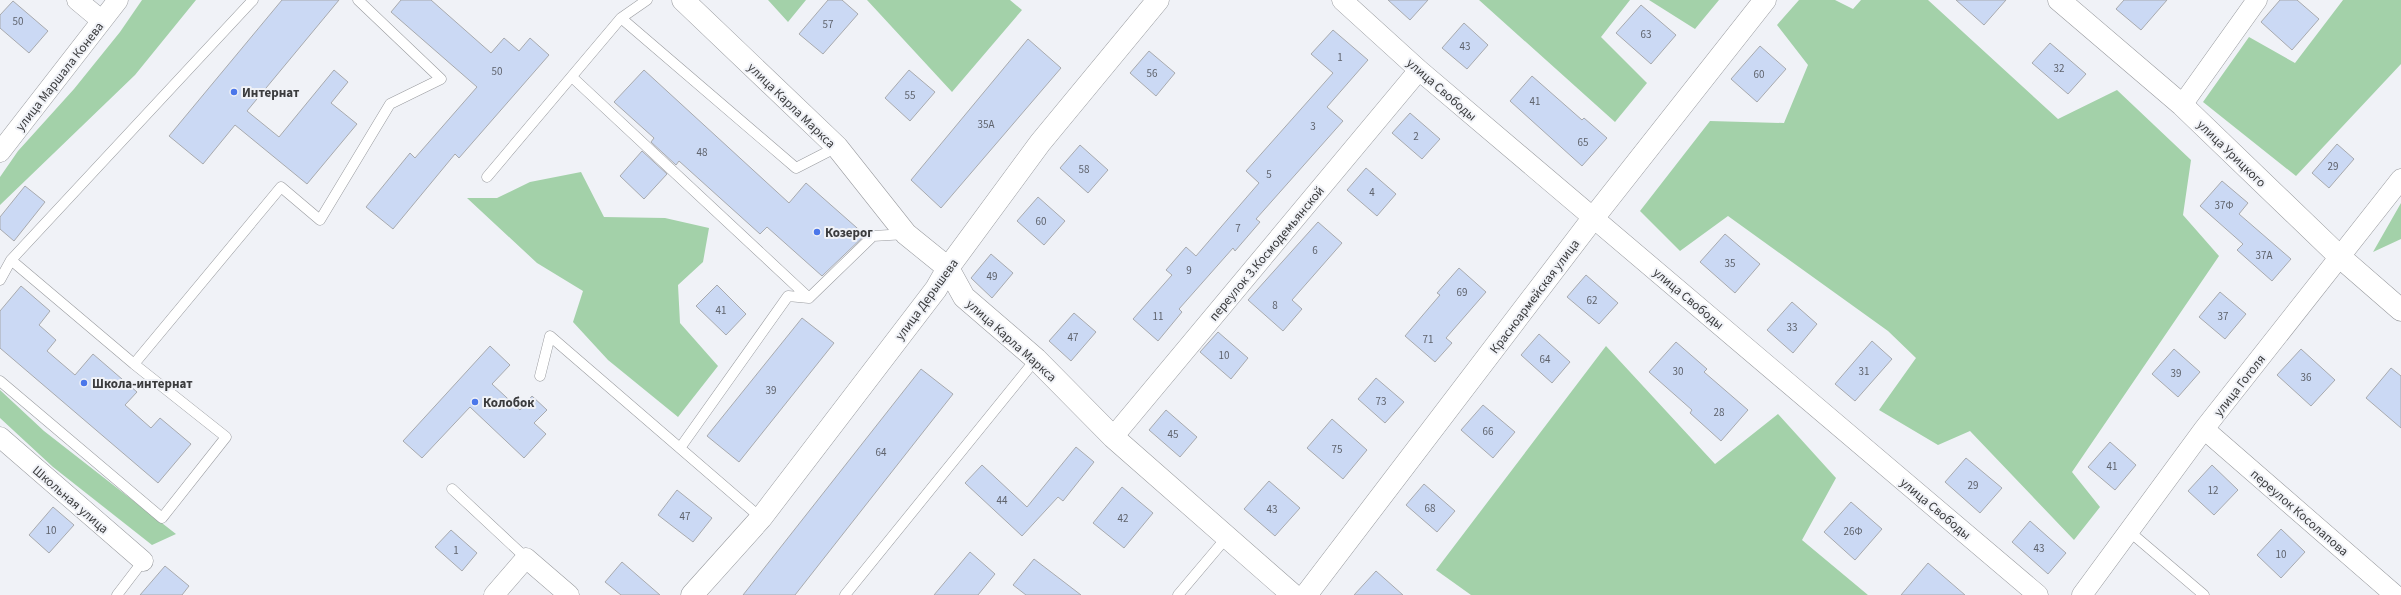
<svg xmlns="http://www.w3.org/2000/svg" width="2401" height="595" viewBox="0 0 2401 595" font-family="'Source Sans 3',sans-serif">
<style>
.green{fill:#a3d1a9}
.building{fill:#cbd9f4;stroke:#a8aaae}
.lines{fill:none;stroke-linecap:round;stroke-linejoin:round}
.lane-casing{stroke:#989a9e;stroke-width:11}
.street-casing{stroke:#989a9e;stroke-width:21}
.secondary-casing{stroke:#989a9e;stroke-width:23}
.lane{stroke:#fff;stroke-width:10}
.street{stroke:#fff;stroke-width:20}
.secondary{stroke:#fff;stroke-width:22}
.poi-dot{fill:#4b77ea;stroke:#f0f2f7;stroke-width:1.5}
.labels{text-anchor:middle;stroke-width:4;stroke-linejoin:round;paint-order:stroke}
.number-label{font-size:11px;fill:#5f636c}
.street-label{font-size:13px;fill:#3b3c3e;stroke:#f0f2f7}
.poi-label{font-size:13px;font-weight:bold;fill:#3b3c3e;stroke:#f0f2f7;text-anchor:start}
</style>
<rect width="100%" height="100%" fill="#f0f2f7"/>
<path class="green" d="M 142,0 L 196,0 L 135,75 L 0,205 L 0,177 L 18,151 L 74,89 L 120,32 Z
M 768,0 L 806,0 L 788,22 Z
M 867,0 L 1010,0 L 1022,10 L 952,92 Z
M 1479,0 L 1630,0 L 1601,37 L 1647,83 L 1615,122 Z
M 1649,0 L 1719,0 L 1695,29 Z
M 1799,0 L 1835,0 L 1853,9 L 1861,0 L 1928,0 L 2058,119 L 2117,90 L 2191,160 L 2183,215 L 2219,256 L 2072,472 L 2100,507 L 2074,540 L 1970,431 L 1938,445 L 1879,410 L 1916,358 L 1888,331 L 1728,216 L 1680,251 L 1640,211 L 1710,121 L 1784,123 L 1808,65 L 1777,25 Z
M 2343,0 L 2401,0 L 2401,64 L 2296,176 L 2203,102 L 2249,37 L 2295,63 Z
M 581,172 L 604,217 L 665,218 L 709,228 L 703,262 L 678,285 L 680,323 L 718,366 L 678,417 L 608,360 L 573,322 L 583,291 L 537,263 L 467,198 L 497,198 L 530,182 Z
M 2401,203 L 2401,239 L 2373,252 Z
M 1606,346 L 1715,464 L 1778,414 L 1836,478 L 1802,540 L 1868,595 L 1471,595 L 1436,570 Z
M 0,390 L 44,431 L 176,534 L 152,545 L 53,467 L 0,418 Z"/>
<path class="building" d="M 282,0 L 339,0 L 247,111 L 279,137 L 334,70 L 348,82 L 331,103 L 357,124 L 307,184 L 235,125 L 203,164 L 169,136 Z
M 401,0 L 431,0 L 491,53 L 504,38 L 519,51 L 530,38 L 549,55 L 459,158 L 455,154 L 393,229 L 366,207 L 410,153 L 415,158 L 477,87 L 391,12 Z
M 828,0 L 842,0 L 858,14 L 823,54 L 799,34 Z
M 1388,0 L 1428,0 L 1410,20 Z
M 1956,0 L 2006,0 L 1984,25 Z
M 2124,0 L 2167,0 L 2141,30 L 2116,9 Z
M 2280,0 L 2297,0 L 2319,19 L 2292,50 L 2261,22 Z
M 13,1 L 48,31 L 29,53 L 0,28 L 0,15 Z
M 1641,5 L 1676,35 L 1651,64 L 1616,33 Z
M 1464,23 L 1488,45 L 1467,69 L 1442,48 Z
M 1333,30 L 1368,60 L 1327,107 L 1343,121 L 1256,219 L 1260,222 L 1235,251 L 1233,248 L 1179,309 L 1182,312 L 1158,341 L 1133,319 L 1172,275 L 1166,270 L 1186,247 L 1196,256 L 1259,183 L 1246,171 L 1333,73 L 1311,54 Z
M 1028,39 L 1061,68 L 941,208 L 911,180 Z
M 2050,43 L 2086,74 L 2068,94 L 2032,63 Z
M 1760,46 L 1786,69 L 1757,102 L 1731,79 Z
M 1149,51 L 1175,73 L 1156,96 L 1130,73 Z
M 644,70 L 789,203 L 806,183 L 865,235 L 822,276 L 767,227 L 760,234 L 679,161 L 676,165 L 651,142 L 654,138 L 614,102 Z
M 909,70 L 935,92 L 910,121 L 885,98 Z
M 1532,76 L 1582,120 L 1584,118 L 1607,138 L 1582,166 L 1510,101 Z
M 1410,113 L 1440,139 L 1422,159 L 1392,133 Z
M 2337,144 L 2354,159 L 2329,188 L 2312,173 Z
M 1080,145 L 1108,170 L 1088,193 L 1060,168 Z
M 642,151 L 667,174 L 644,199 L 620,176 Z
M 1366,168 L 1396,194 L 1377,216 L 1347,190 Z
M 2222,181 L 2248,203 L 2239,214 L 2291,259 L 2272,281 L 2237,250 L 2243,244 L 2200,206 Z
M 25,186 L 45,202 L 14,241 L 0,229 L 0,217 Z
M 1038,197 L 1065,221 L 1044,245 L 1017,221 Z
M 1318,222 L 1342,243 L 1292,300 L 1302,309 L 1283,331 L 1248,300 Z
M 1725,234 L 1760,264 L 1735,293 L 1700,262 Z
M 991,254 L 1013,273 L 992,298 L 971,278 Z
M 1459,268 L 1486,292 L 1446,338 L 1452,343 L 1435,362 L 1405,336 L 1440,295 L 1437,293 Z
M 1586,275 L 1618,303 L 1599,324 L 1567,297 Z
M 717,285 L 746,314 L 726,335 L 696,306 Z
M 21,286 L 50,311 L 39,325 L 56,340 L 47,351 L 75,375 L 93,354 L 137,392 L 125,405 L 151,428 L 160,418 L 191,444 L 158,483 L 0,348 L 0,311 Z
M 2220,292 L 2246,314 L 2225,339 L 2199,317 Z
M 1792,302 L 1817,324 L 1793,353 L 1767,330 Z
M 1074,313 L 1096,332 L 1071,361 L 1049,341 Z
M 802,318 L 834,343 L 739,462 L 707,436 Z
M 1218,332 L 1248,358 L 1231,379 L 1200,352 Z
M 1539,334 L 1570,362 L 1552,383 L 1521,355 Z
M 1872,341 L 1892,359 L 1855,401 L 1835,384 Z
M 1676,342 L 1707,369 L 1704,372 L 1748,410 L 1721,441 L 1690,413 L 1692,410 L 1649,372 Z
M 490,346 L 510,365 L 492,384 L 520,410 L 532,396 L 547,410 L 534,423 L 546,434 L 524,458 L 470,407 L 422,458 L 403,441 Z
M 2174,349 L 2200,372 L 2178,397 L 2152,374 Z
M 2301,349 L 2335,380 L 2311,406 L 2277,375 Z
M 2391,368 L 2401,376 L 2401,428 L 2366,398 Z
M 921,369 L 953,394 L 861,511 L 795,595 L 743,595 Z
M 1376,378 L 1404,402 L 1385,423 L 1358,399 Z
M 1483,405 L 1515,432 L 1493,458 L 1461,430 Z
M 1166,410 L 1197,437 L 1180,457 L 1149,430 Z
M 1332,419 L 1367,450 L 1343,479 L 1307,448 Z
M 2110,442 L 2136,465 L 2115,490 L 2088,467 Z
M 1076,447 L 1094,462 L 1063,501 L 1058,497 L 1022,536 L 965,483 L 982,465 L 1027,507 Z
M 1966,458 L 2002,488 L 1980,513 L 1945,482 Z
M 2212,465 L 2238,490 L 2214,515 L 2188,491 Z
M 1269,481 L 1300,508 L 1275,536 L 1244,509 Z
M 1424,484 L 1455,511 L 1437,532 L 1406,505 Z
M 1122,487 L 1153,513 L 1124,548 L 1093,523 Z
M 677,490 L 712,518 L 693,542 L 658,515 Z
M 1851,502 L 1882,529 L 1855,560 L 1824,532 Z
M 53,507 L 74,525 L 49,553 L 29,535 Z
M 2030,521 L 2066,553 L 2048,574 L 2012,542 Z
M 2281,529 L 2305,552 L 2281,578 L 2257,555 Z
M 451,530 L 477,553 L 462,571 L 435,547 Z
M 970,552 L 995,574 L 978,595 L 934,595 Z
M 1034,559 L 1081,595 L 1026,595 L 1013,585 Z
M 622,562 L 660,595 L 621,595 L 605,582 Z
M 1928,563 L 1965,595 L 1901,595 Z
M 165,566 L 189,586 L 182,595 L 140,595 Z
M 1376,571 L 1403,595 L 1354,595 Z"/>
<g class="lines">
<defs>
<path id="lane" d="M 647,0 L 621,18 L 796,168 L 837,147
M 572,77 L 809,298
M 487,177 L 621,18
M 0,280 L 11,260 L 253,0
M 134,364 L 281,187 L 320,220 L 390,104 L 441,79 L 358,0
M 540,376 L 550,336 L 761,518
M 0,381 L 162,518 L 226,437 L 134,364 L 11,260
M 680,448 L 788,296 L 809,298 L 873,236 L 906,234
M 452,489 L 526,558
M 2130,532 L 2204,595
M 117,595 L 143,561
M 845,595 L 1036,359
M 1178,595 L 1227,537"/>
<path id="street" d="M 77,0 L 101,20
M 1342,0 L 1419,70 L 2038,595
M 2182,105 L 2257,0
M 0,152 L 118,0
M 2204,429 L 2395,595
M 0,437 L 143,561
M 1113,437 L 1419,70
M 494,595 L 526,558 L 569,595
M 2082,595 L 2204,429 L 2401,179"/>
<path id="secondary" d="M 683,0 L 837,147 L 906,234 L 948,268 L 964,297 L 1036,359 L 1113,437 L 1293,595
M 2059,0 L 2182,105 L 2340,257 L 2401,310
M 692,595 L 761,518 L 936,289 L 948,268 L 1040,143 L 1158,0
M 1306,595 L 1594,217 L 1765,0"/>
</defs>
<use href="#lane" class="lane-casing"/>
<use href="#street" class="street-casing"/>
<use href="#secondary" class="secondary-casing"/>
<use href="#lane" class="lane"/>
<use href="#street" class="street"/>
<use href="#secondary" class="secondary"/>
</g>
<g class="poi-dot">
<circle cx="234" cy="92" r="4"/>
<circle cx="817" cy="232" r="4"/>
<circle cx="84" cy="383" r="4"/>
<circle cx="475" cy="402" r="4"/>
</g>
<g class="labels">
<g class="number-label">
<text x="18" y="25">50</text>
<text x="828" y="28">57</text>
<text x="1646" y="38">63</text>
<text x="1465" y="50">43</text>
<text x="1340" y="61">1</text>
<text x="2059" y="72">32</text>
<text x="497" y="75">50</text>
<text x="1152" y="77">56</text>
<text x="1759" y="78">60</text>
<text x="910" y="99">55</text>
<text x="1535" y="105">41</text>
<text x="986" y="128">35А</text>
<text x="1313" y="130">3</text>
<text x="1416" y="140">2</text>
<text x="1583" y="146">65</text>
<text x="702" y="156">48</text>
<text x="2333" y="170">29</text>
<text x="1084" y="173">58</text>
<text x="1269" y="178">5</text>
<text x="1372" y="196">4</text>
<text x="2224" y="209">37Ф</text>
<text x="1041" y="225">60</text>
<text x="1238" y="232">7</text>
<text x="1315" y="254">6</text>
<text x="2264" y="259">37А</text>
<text x="1730" y="267">35</text>
<text x="1189" y="274">9</text>
<text x="992" y="280">49</text>
<text x="1462" y="296">69</text>
<text x="1592" y="304">62</text>
<text x="1275" y="309">8</text>
<text x="721" y="314">41</text>
<text x="1158" y="320">11</text>
<text x="2223" y="320">37</text>
<text x="1792" y="331">33</text>
<text x="1073" y="341">47</text>
<text x="1428" y="343">71</text>
<text x="1224" y="359">10</text>
<text x="1545" y="363">64</text>
<text x="1678" y="375">30</text>
<text x="1864" y="375">31</text>
<text x="2176" y="377">39</text>
<text x="2306" y="381">36</text>
<text x="771" y="394">39</text>
<text x="1381" y="405">73</text>
<text x="1719" y="416">28</text>
<text x="1488" y="435">66</text>
<text x="1173" y="438">45</text>
<text x="1337" y="453">75</text>
<text x="881" y="456">64</text>
<text x="2112" y="470">41</text>
<text x="1973" y="489">29</text>
<text x="2213" y="494">12</text>
<text x="1002" y="504">44</text>
<text x="1430" y="512">68</text>
<text x="1272" y="513">43</text>
<text x="685" y="520">47</text>
<text x="1123" y="522">42</text>
<text x="51" y="534">10</text>
<text x="1853" y="535">26Ф</text>
<text x="2039" y="552">43</text>
<text x="456" y="554">1</text>
<text x="2281" y="558">10</text>
</g>
<g class="street-label">
<text transform="translate(59 76) rotate(-52)" y="5">улица Маршала Конева</text>
<text transform="translate(1442 89) rotate(41)" y="5">улица Свободы</text>
<text transform="translate(792 105) rotate(44)" y="5">улица Карла Маркса</text>
<text transform="translate(2232 153) rotate(44)" y="5">улица Урицкого</text>
<text transform="translate(1266 253) rotate(-50)" y="5">переулок З.Космодемьянской</text>
<text transform="translate(1534 296) rotate(-53)" y="5">Красноармейская улица</text>
<text transform="translate(1689 298) rotate(40)" y="5">улица Свободы</text>
<text transform="translate(926 299) rotate(-54)" y="5">улица Дерышева</text>
<text transform="translate(1012 340) rotate(42)" y="5">улица Карла Маркса</text>
<text transform="translate(2239 385) rotate(-52)" y="5">улица Гоголя</text>
<text transform="translate(71 499) rotate(41)" y="5">Школьная улица</text>
<text transform="translate(1936 508) rotate(40)" y="5">улица Свободы</text>
<text transform="translate(2300 512) rotate(41)" y="5">переулок Косолапова</text>
</g>
<g class="poi-label">
<text x="242" y="97">Интернат</text>
<text x="825" y="237">Козерог</text>
<text x="92" y="388">Школа-интернат</text>
<text x="483" y="407">Колобок</text>
</g>
</g>
</svg>
